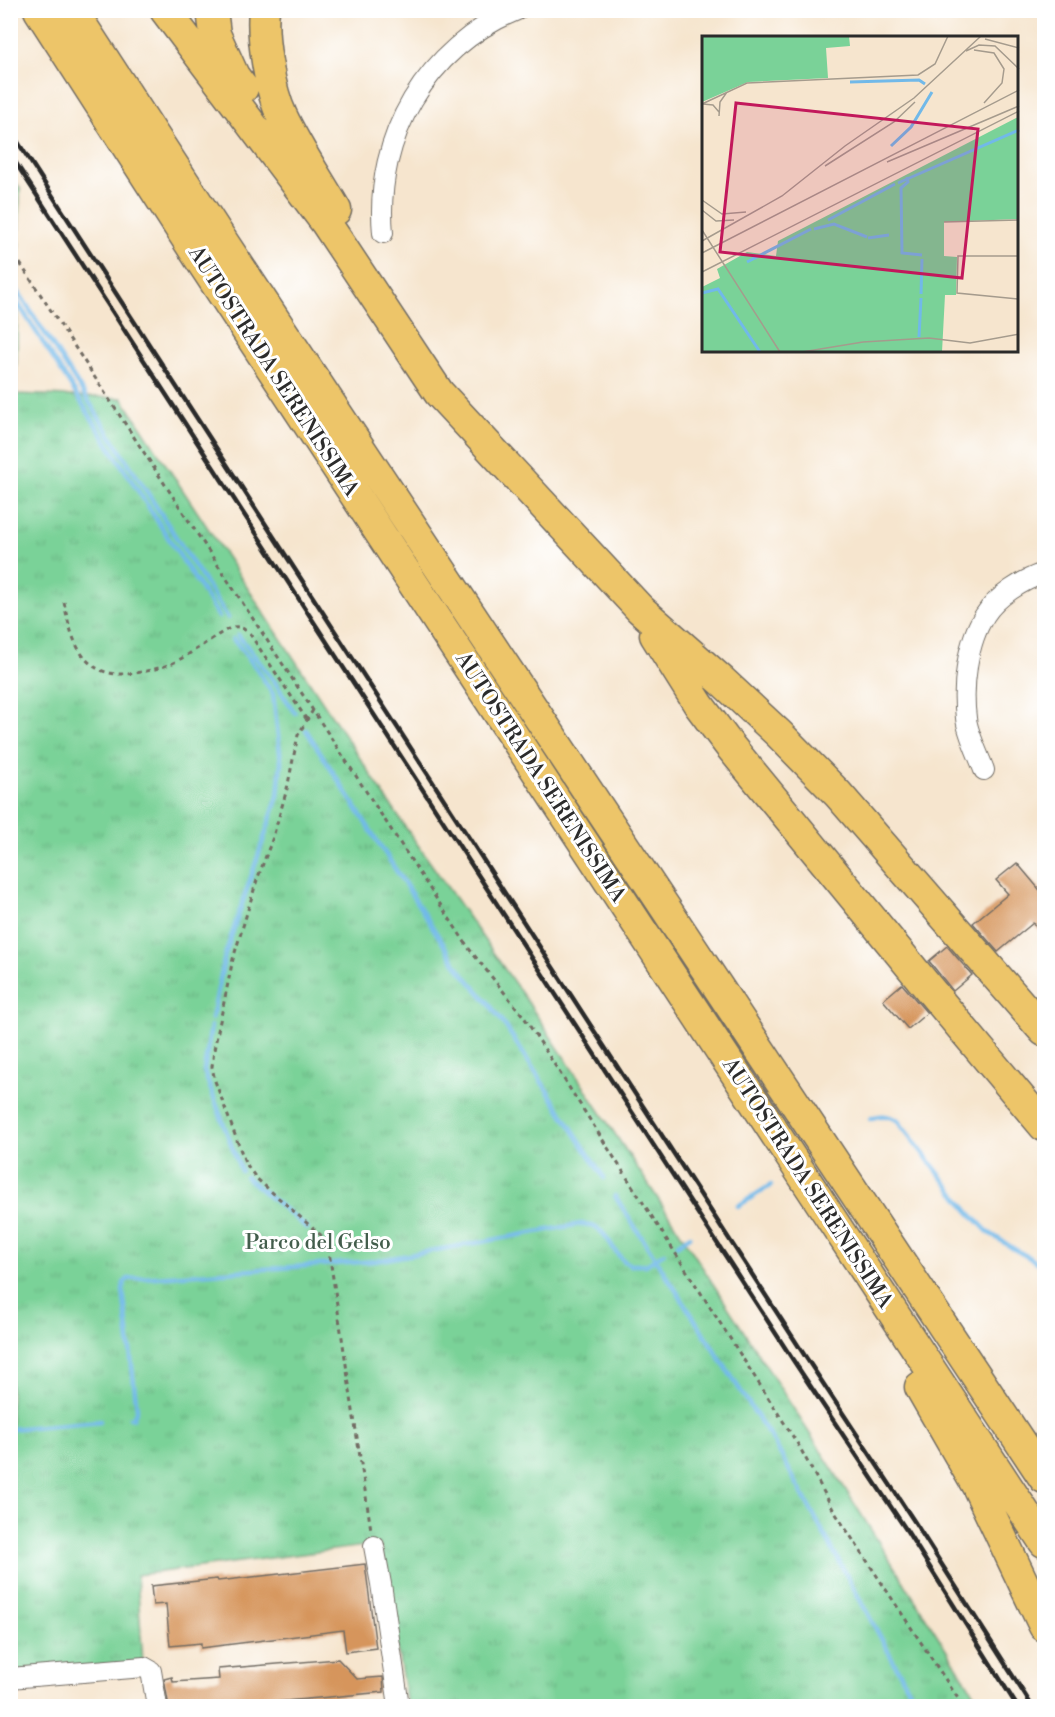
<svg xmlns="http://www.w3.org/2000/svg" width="1055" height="1717" viewBox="0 0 1055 1717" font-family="'Libre Bodoni',serif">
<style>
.park{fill:url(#park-tufts);stroke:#527e62;stroke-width:1.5}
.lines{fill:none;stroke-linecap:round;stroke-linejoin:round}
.stream{stroke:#71b9e9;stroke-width:4.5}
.building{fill:#d6955c}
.minor-casing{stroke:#726c64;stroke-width:22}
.highway-casing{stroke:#726c64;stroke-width:33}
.path{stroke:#726c64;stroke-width:3;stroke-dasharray:4.5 4.5;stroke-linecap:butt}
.minor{stroke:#fff;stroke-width:20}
.highway{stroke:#edc569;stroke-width:30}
.rail{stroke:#2b2b2b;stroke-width:4.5}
.labels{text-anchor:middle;stroke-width:6;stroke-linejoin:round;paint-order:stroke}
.street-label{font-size:21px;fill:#2b2b2b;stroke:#fff}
.park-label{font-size:21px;fill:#435d4c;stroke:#fff}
.inset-river{fill:none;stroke:#71b9e9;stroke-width:3}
.inset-road{fill:none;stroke:#a59b8d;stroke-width:1.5}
.view{fill:#c2185b;fill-opacity:0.15;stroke:#c2185b;stroke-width:3}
.inset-edge{fill:none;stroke:#2b2b2b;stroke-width:3}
</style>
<defs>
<pattern id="park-tufts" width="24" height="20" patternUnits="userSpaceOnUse" patternTransform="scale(1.5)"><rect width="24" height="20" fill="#7ad298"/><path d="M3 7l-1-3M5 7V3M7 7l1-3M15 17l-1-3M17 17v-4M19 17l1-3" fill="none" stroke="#6ab483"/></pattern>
</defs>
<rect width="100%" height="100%" fill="#fff"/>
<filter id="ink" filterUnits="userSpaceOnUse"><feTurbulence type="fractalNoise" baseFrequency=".0167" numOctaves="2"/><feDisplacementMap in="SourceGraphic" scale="12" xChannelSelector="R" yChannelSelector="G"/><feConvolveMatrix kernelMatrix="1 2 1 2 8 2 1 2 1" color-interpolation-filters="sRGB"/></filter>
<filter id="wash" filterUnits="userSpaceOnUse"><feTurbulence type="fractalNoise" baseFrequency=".008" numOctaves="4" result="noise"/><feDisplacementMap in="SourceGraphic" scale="24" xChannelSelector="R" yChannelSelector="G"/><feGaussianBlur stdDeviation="1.35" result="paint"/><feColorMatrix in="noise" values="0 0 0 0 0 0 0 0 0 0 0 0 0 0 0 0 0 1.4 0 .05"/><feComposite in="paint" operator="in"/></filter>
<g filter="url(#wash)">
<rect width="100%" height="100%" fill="#f6e5ce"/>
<path class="park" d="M 10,175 L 20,188 L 16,394 L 122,398 L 406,828 L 527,1001 L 670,1217 L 837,1476 L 982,1706 L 407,1706 L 380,1544 L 137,1575 L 143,1663 L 11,1675 Z"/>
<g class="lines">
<path class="stream" d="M 10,279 L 228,618
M 10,291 L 219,617
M 238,635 L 274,681 L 295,713
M 306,730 L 460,970 L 487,1001 L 506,1027 L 604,1178
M 212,1019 L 225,955 L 278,796 L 281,761 L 273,694 L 257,669 L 233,639
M 211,1026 L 204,1071 L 241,1171
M 870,1119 C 880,1114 887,1115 897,1120 L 969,1212 L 988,1232 L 1014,1249 L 1044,1266
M 246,1177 L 307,1228
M 615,1196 L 775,1444 L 918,1706
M 738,1206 L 771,1185
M 677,1245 L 690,1236
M 130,1418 L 133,1418 L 137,1409 L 123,1290 L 124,1283 L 128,1279 L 375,1261 L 581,1224 C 611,1225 608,1253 630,1265 L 646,1265 L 664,1253
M 10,1429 L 100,1421"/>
</g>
<g id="blocks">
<path class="building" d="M 1017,863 L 1044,895 L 1044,937 L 1033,923 L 998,952 L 973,923 L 1008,894 L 996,880 Z
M 947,946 L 972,975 L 953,991 L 929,961 Z
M 902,984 L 927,1013 L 908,1029 L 883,1000 Z
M 365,1564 L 376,1648 L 346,1652 L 343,1630 L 201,1648 L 201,1643 L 170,1646 L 166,1604 L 153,1605 L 151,1586 L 217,1579 L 218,1581 Z
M 338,1659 L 357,1679 L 383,1677 L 384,1692 L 221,1707 L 169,1707 L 164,1679 L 172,1677 L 173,1682 L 219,1679 L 218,1669 Z"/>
</g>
</g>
<g filter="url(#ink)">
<use href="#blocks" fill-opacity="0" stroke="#726c64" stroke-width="1.5"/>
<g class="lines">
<defs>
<path id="minor" d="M 383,233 C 374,137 427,47 517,10
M 984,770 C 979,756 967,732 966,718 C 962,687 967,641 985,615 C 997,596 1023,580 1044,573
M 374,1546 L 381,1584 L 399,1706
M 10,1678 L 144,1667 L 151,1671 L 157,1706"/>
<path id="highway" d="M 39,10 L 201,261 L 1044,1542
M 72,10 L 225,245 L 1044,1478
M 165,10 L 326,223 L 439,393 L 640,609 L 722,681 L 779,734 L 838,794 L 1044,1031
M 212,10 L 215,34 L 234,76 L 243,88
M 264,10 C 261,38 270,91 282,116 C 297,148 318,179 336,210
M 655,635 L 699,705 L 729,745 L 930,990 L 1044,1126
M 920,1387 L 977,1486 L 1044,1626"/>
</defs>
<use href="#minor" class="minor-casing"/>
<use href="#highway" class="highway-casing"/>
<path class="path" d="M 10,248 L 470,950 L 524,1017 L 799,1446 L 834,1511 L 963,1706
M 64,602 C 72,644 84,681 135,673 C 148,671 162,668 175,662 C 194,652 211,638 230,628 C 239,625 243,628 250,634 L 307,720
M 313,710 L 298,735 L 287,789 L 273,837 L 257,880 L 233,959 L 214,1050 L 212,1067 L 215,1081 L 245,1162 L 256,1178 L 324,1238 L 328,1245 L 371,1530"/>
<use href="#minor" class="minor"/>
<use href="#highway" class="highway"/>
<path class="rail" d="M 10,130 L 805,1356 L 914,1521 L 1032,1706
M 10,154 L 793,1360 L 907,1531 L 1017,1706"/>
</g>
</g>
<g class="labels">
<g class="street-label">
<text transform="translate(274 371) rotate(57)" y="7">AUTOSTRADA SERENISSIMA</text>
<text transform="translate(541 777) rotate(57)" y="7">AUTOSTRADA SERENISSIMA</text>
<text transform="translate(808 1183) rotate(57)" y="7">AUTOSTRADA SERENISSIMA</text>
</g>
<g class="park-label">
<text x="318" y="1249">Parco del Gelso</text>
</g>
</g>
<g transform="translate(702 36)">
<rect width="316" height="316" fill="#f6e5ce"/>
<path d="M 0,0 L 147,0 L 148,10 L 124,12 L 126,42 L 46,46 L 0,66 ZM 316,81 L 316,183 L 242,186 L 242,220 L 255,221 L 254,259 L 243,259 L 240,316 L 0,316 L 0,251 L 18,242 L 15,233 L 45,216 L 74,220 L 76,205 Z" fill="#7ad298"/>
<path class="inset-river" d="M 148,46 L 217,44 L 223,48M 189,110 L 209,91 L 230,56M 205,141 L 206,146 L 199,152 L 200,217 L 220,219M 196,147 L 317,94M 126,184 L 193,148M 112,193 L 132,188 L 165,201M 166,202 L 187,199M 45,226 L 109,193M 0,257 L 16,253 L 58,316M 219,258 L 220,223M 217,301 L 219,262"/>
<path class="inset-road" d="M 283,3 L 317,12M 272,14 L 292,17 L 302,33 L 300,47 L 282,67M 264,15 L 277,9 L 293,10 L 317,33M 0,68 L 45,47 L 216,39 L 233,28 L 246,0M 1,68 L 11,69 L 17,76M 17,80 L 18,66 L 25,56M 185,126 L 317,70M 123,130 L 192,86 L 213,66M 0,164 L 20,178 L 44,176M 0,174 L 14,185 L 32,184M 242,186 L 317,184M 0,194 L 78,316M 0,205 L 80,160 L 143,110 L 212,62 L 279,0M 0,217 L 317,54M 317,220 L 256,220 L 255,257 L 317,263M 0,236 L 317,75M 100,316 L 161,306 L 227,302 L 268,307 L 317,298"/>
<path class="view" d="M 34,67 L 276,93 L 260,242 L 18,216 Z"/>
<rect width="316" height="316" class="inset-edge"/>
</g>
<rect width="1055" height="1717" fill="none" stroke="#fff" stroke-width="36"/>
</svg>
